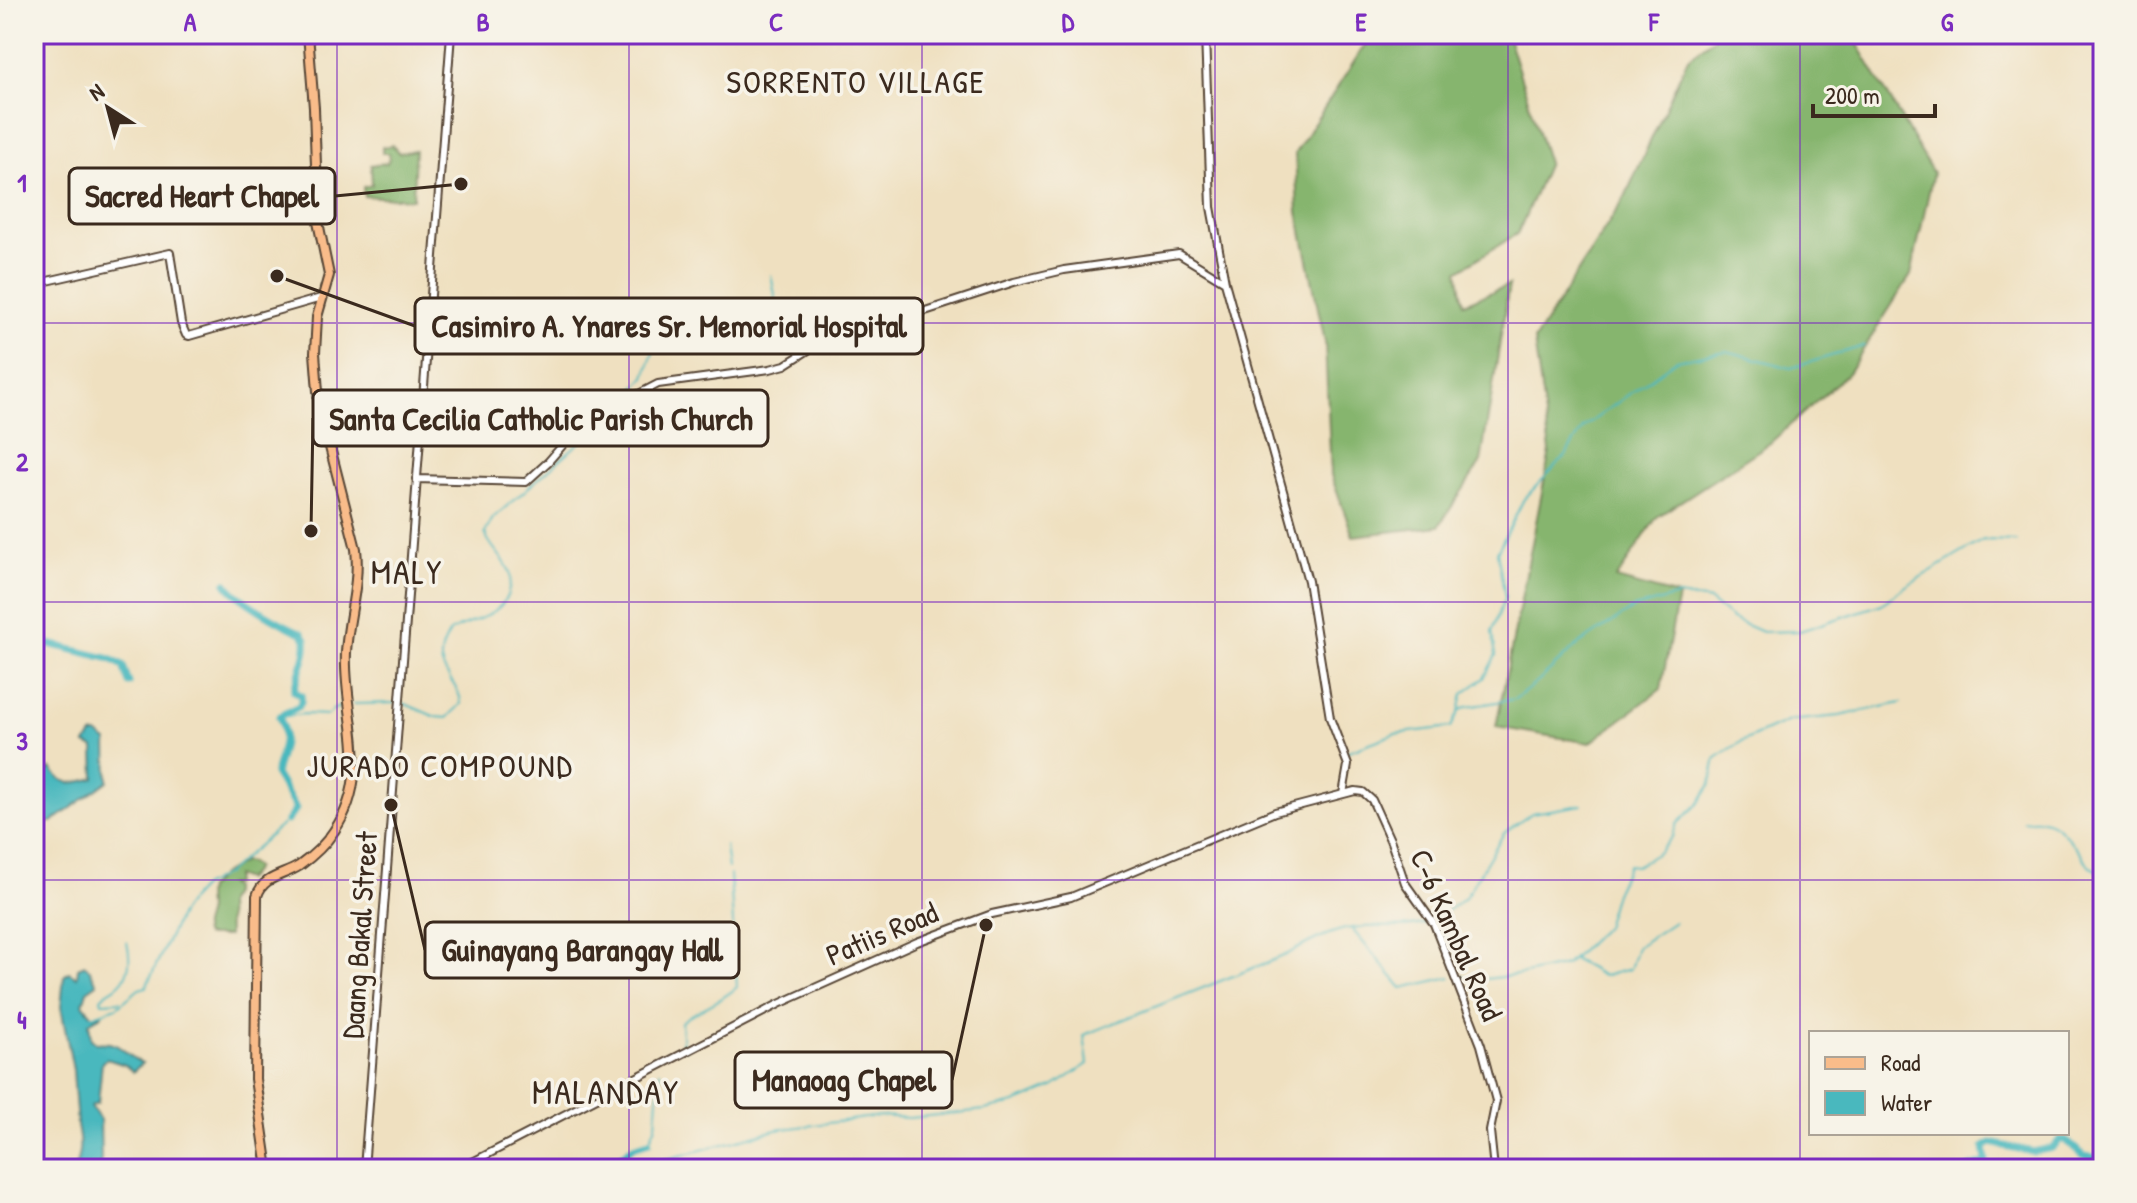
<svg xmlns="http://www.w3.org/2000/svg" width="2137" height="1203" viewBox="0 0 2137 1203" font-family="'Patrick Hand',sans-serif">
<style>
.forest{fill:#86b56e;stroke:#607046;stroke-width:2}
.water{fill:#49b8be;stroke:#42716e;stroke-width:2}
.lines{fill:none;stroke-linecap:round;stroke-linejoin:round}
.stream{stroke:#49b8be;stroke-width:2}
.river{stroke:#49b8be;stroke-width:7}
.minor-casing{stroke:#564536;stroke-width:10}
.major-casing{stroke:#564536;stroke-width:12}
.minor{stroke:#fff;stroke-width:6}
.major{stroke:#f9bc8a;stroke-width:8}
.grid{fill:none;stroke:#7b2cbf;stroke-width:2;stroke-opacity:0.55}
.labels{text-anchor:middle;stroke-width:7;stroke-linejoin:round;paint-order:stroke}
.street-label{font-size:30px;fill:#3b2a1e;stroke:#f7f3e8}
.neighbourhood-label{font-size:32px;letter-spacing:2px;fill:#3b2a1e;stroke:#f7f3e8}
.quarter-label{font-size:34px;letter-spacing:2px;fill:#3b2a1e;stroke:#f7f3e8}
.leader{fill:none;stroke:#3b2a1e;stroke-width:3}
.callout-dot{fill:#3b2a1e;stroke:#f7f3e8;stroke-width:3}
.callout{fill:#f7f3e8;stroke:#3b2a1e;stroke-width:3}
.callout-label{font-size:32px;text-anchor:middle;font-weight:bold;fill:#3b2a1e}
.neatline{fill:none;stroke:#7b2cbf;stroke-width:3}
.grid-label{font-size:26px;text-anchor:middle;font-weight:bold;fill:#7b2cbf}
</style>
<rect width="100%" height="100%" fill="#f7f3e8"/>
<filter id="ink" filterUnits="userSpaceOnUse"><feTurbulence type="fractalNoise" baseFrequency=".0125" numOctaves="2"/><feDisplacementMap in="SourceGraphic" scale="16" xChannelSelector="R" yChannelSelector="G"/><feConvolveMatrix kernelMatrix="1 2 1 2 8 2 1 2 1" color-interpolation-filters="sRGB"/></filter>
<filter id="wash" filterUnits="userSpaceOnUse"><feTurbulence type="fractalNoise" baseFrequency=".006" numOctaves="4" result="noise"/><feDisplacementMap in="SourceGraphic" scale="32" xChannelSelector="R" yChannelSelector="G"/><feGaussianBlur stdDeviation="1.8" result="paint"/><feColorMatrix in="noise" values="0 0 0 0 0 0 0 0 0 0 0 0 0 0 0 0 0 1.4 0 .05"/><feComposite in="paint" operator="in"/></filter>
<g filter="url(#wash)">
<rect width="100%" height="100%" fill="#efe0c0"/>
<path class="forest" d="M 1372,34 L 1507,34 L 1548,163 L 1518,233 L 1458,271 L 1464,303 L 1509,285 L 1481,462 L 1439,526 L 1353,536 L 1331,475 L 1325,342 L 1298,212 L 1295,153 Z
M 1719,34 L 1852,34 L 1933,173 L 1911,275 L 1848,373 L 1770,443 L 1657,517 L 1616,579 L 1678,596 L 1661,689 L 1590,743 L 1496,727 L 1550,451 L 1534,341 L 1625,197 L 1688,58 Z
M 392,145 L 399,153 L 415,150 L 413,199 L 364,196 L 363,187 L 372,185 L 371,165 L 387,163 L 390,157 L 388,153 L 382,153 L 382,147 Z
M 243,862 L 250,863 L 256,868 L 246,880 L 235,876 L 234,884 L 228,884 L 232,888 L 232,894 L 227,902 L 228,936 L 205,936 C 200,925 205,922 207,910 C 207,903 205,897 207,889 L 221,875 Z"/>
<path class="water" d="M 97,734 L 107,741 L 108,781 L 52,822 L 34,823 C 34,803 31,780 51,768 C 63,787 75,784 95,778 L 94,748 L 86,744 L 92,735 Z
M 85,965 L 90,970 L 97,984 L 87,991 L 83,1004 L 93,1016 L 103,1015 L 89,1023 L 91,1039 L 96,1043 C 123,1040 123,1055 142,1063 L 133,1072 L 125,1065 L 107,1059 L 102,1062 L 98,1103 L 91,1106 L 100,1120 L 101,1160 L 98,1169 L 75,1169 C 80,1150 81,1145 77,1126 L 73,1070 L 61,1007 L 64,976 L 69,972 L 77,977 L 78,968 Z"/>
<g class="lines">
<path class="stream" d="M 627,397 L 645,377 L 660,330 L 679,312 L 736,330 L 757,320 L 777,325 L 779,315 L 771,275
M 529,487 L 621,406
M 403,703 L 436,717 L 447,718 L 461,704 C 461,684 435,671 442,650 C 443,644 447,638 450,632 C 470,620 504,617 509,589 C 510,582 512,576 509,570 C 503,556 490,548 485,533 L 493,518 L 528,488
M 353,704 L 395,703
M 1461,710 L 1467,707 L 1515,699 L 1539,681 L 1575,647 L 1634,608 L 1678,596 L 1710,601 L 1732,619 L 1762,632 L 1800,631 L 1882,604 L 1906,586 L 1983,540 L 2016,541
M 279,717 L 304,714 L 328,715 L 334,709 L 346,705
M 1346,752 L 1394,734 L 1451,727 L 1459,712 L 1463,694 L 1484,678 L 1496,655 L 1492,632 L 1505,597 L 1497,552 L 1524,499 L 1566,455 L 1584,427 L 1676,360 L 1727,351 L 1791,368 L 1864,346
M 2023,821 C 2029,820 2036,819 2042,820 C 2069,823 2078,865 2103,873
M 725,846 L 728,868
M 1435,919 L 1465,898 L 1504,833 L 1532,813 L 1582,805
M 1351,928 L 1402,988 L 1451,977
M 1572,959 L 1603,976 L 1630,969 L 1637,947 L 1674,922
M 1458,975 L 1477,980 L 1525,974 L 1566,965 L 1605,927 L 1615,893 L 1628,865 L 1636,866 L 1659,852 L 1672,837 L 1677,824 L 1699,803 L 1710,786 L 1716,758 L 1741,742 L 1789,721 L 1839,716 L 1901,703
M 120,1001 L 102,1002 L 101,998 C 106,992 111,991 117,986 C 131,975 131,958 127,942
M 91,1016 L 117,1007 L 139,989 L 146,987 L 180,914 L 189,901 L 202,887 L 227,873 L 283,824
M 686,1048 L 683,1049 L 681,1022 C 698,1009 721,1002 737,987 L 730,875
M 649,1142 L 656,1125 L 660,1071
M 2103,1156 L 2101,1158 L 2103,1164
M 630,1169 L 776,1130 L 880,1116 L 909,1118 L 985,1110 L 1015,1103 L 1053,1087 L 1088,1064 L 1084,1035 L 1286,955 C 1306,944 1329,931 1352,928 C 1377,924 1404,931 1429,922"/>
<path class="river" d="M 226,583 C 236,599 283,625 302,633 L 306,639 C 308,658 297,673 294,691 L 301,695 C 304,711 288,709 279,717 C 289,735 280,755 275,774 L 296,809 L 287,821
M 34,695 L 39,680 L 35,654 L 49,644 L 111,659 L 123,666 L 129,683
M 621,1169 L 615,1161 L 633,1147 L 649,1142
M 1967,1169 L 1986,1162 L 1984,1147 L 1991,1143 L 2033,1152 L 2052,1148 L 2060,1140 L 2065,1140 L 2084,1156 L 2101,1158"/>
</g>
</g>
<g filter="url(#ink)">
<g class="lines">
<defs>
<path id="minor" d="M 1205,34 L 1211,207 L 1225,282 L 1308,581 L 1330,718 L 1348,765 L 1343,794
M 34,284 L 170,253 L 181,323 L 186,335 L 189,336 L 321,298
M 416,479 L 526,482 L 548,462 L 574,432 L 591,419 L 658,384 L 770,369 L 785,365 L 846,326 L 919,313 L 1014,282 L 1064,270 L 1179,254 L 1225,282
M 364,1169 L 451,34
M 459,1169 L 779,1004 L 917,942 L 992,914 L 1071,897 L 1275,812 L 1355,791 L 1363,792 L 1372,800 L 1391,842 L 1405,883 L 1434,924 L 1481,1045 L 1496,1101 L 1490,1131 L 1494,1169"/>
<path id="major" d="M 268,1169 L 255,1079 L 257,896 C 263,876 283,876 299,866 C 313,856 325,845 334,831 C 374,773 343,715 346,652 C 348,618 360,583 356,549 L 319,404 L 315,353 L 317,317 L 329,275 L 318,222 L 314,108 L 308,34"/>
</defs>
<use href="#minor" class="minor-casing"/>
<use href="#major" class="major-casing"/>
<use href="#minor" class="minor"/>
<use href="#major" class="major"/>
</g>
</g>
<path class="grid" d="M 337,34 L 337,1169M 629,34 L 629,1169M 922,34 L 922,1169M 1215,34 L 1215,1169M 1508,34 L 1508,1169M 1800,34 L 1800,1169M 34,323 L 2103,323M 34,602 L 2103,602M 34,880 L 2103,880"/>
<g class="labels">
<g class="street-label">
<text transform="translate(882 934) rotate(-23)" y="10">Patiis Road</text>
<text transform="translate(360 935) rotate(-86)" y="10">Daang Bakal Street</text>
<text transform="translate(1456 935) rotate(66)" y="10">C-6 Kambal Road</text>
</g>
<g class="neighbourhood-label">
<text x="856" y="93">SORRENTO VILLAGE</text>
<text x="440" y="777">JURADO COMPOUND</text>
</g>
<g class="quarter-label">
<text x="407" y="584">MALY</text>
<text x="606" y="1104">MALANDAY</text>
</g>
</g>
<path class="leader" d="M461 184L335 196M277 276L415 326M311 531L313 418M391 805L425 950M986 925L952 1080"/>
<g class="callout-dot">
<circle cx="461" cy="184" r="8"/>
<circle cx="277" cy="276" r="8"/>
<circle cx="311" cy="531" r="8"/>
<circle cx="391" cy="805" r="8"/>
<circle cx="986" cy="925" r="8"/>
</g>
<g class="callout">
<rect x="69" y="168" width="266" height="56" rx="8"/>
<rect x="415" y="298" width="508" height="56" rx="8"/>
<rect x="313" y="390" width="455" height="56" rx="8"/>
<rect x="425" y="922" width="314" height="56" rx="8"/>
<rect x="735" y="1052" width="217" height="56" rx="8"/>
</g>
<g class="callout-label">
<text x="202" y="207">Sacred Heart Chapel</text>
<text x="669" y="337">Casimiro A. Ynares Sr. Memorial Hospital</text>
<text x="541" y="430">Santa Cecilia Catholic Parish Church</text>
<text x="582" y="961">Guinayang Barangay Hall</text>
<text x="844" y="1091">Manaoag Chapel</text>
</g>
<rect width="2137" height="1203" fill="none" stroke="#f7f3e8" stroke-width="88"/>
<rect x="1809" y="1031" width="260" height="104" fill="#f7f3e8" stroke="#aca397" stroke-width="2"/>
<rect x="1825" y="1057" width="40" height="12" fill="#f9bc8a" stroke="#aca397" stroke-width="2"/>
<text x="1881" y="1071" font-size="24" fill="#3b2a1e">Road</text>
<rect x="1825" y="1091" width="40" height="24" fill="#49b8be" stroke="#aca397" stroke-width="2"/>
<text x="1881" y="1111" font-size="24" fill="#3b2a1e">Water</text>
<g transform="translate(108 108) rotate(324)" stroke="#f7f3e8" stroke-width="6" paint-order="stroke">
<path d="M0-6L14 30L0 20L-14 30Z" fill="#3b2a1e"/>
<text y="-12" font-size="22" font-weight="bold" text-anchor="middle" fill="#3b2a1e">N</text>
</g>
<path d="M1813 104v12h122v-12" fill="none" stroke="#3b2a1e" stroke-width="4"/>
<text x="1825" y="104" font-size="24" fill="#3b2a1e" stroke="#f7f3e8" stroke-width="6" paint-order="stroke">200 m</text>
<rect x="44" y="44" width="2049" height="1115" class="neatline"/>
<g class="grid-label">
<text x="190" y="31">A</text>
<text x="483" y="31">B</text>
<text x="776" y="31">C</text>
<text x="1068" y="31">D</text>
<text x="1361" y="31">E</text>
<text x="1654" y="31">F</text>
<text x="1947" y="31">G</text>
<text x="22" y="192">1</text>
<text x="22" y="471">2</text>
<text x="22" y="750">3</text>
<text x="22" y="1029">4</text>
</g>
</svg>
